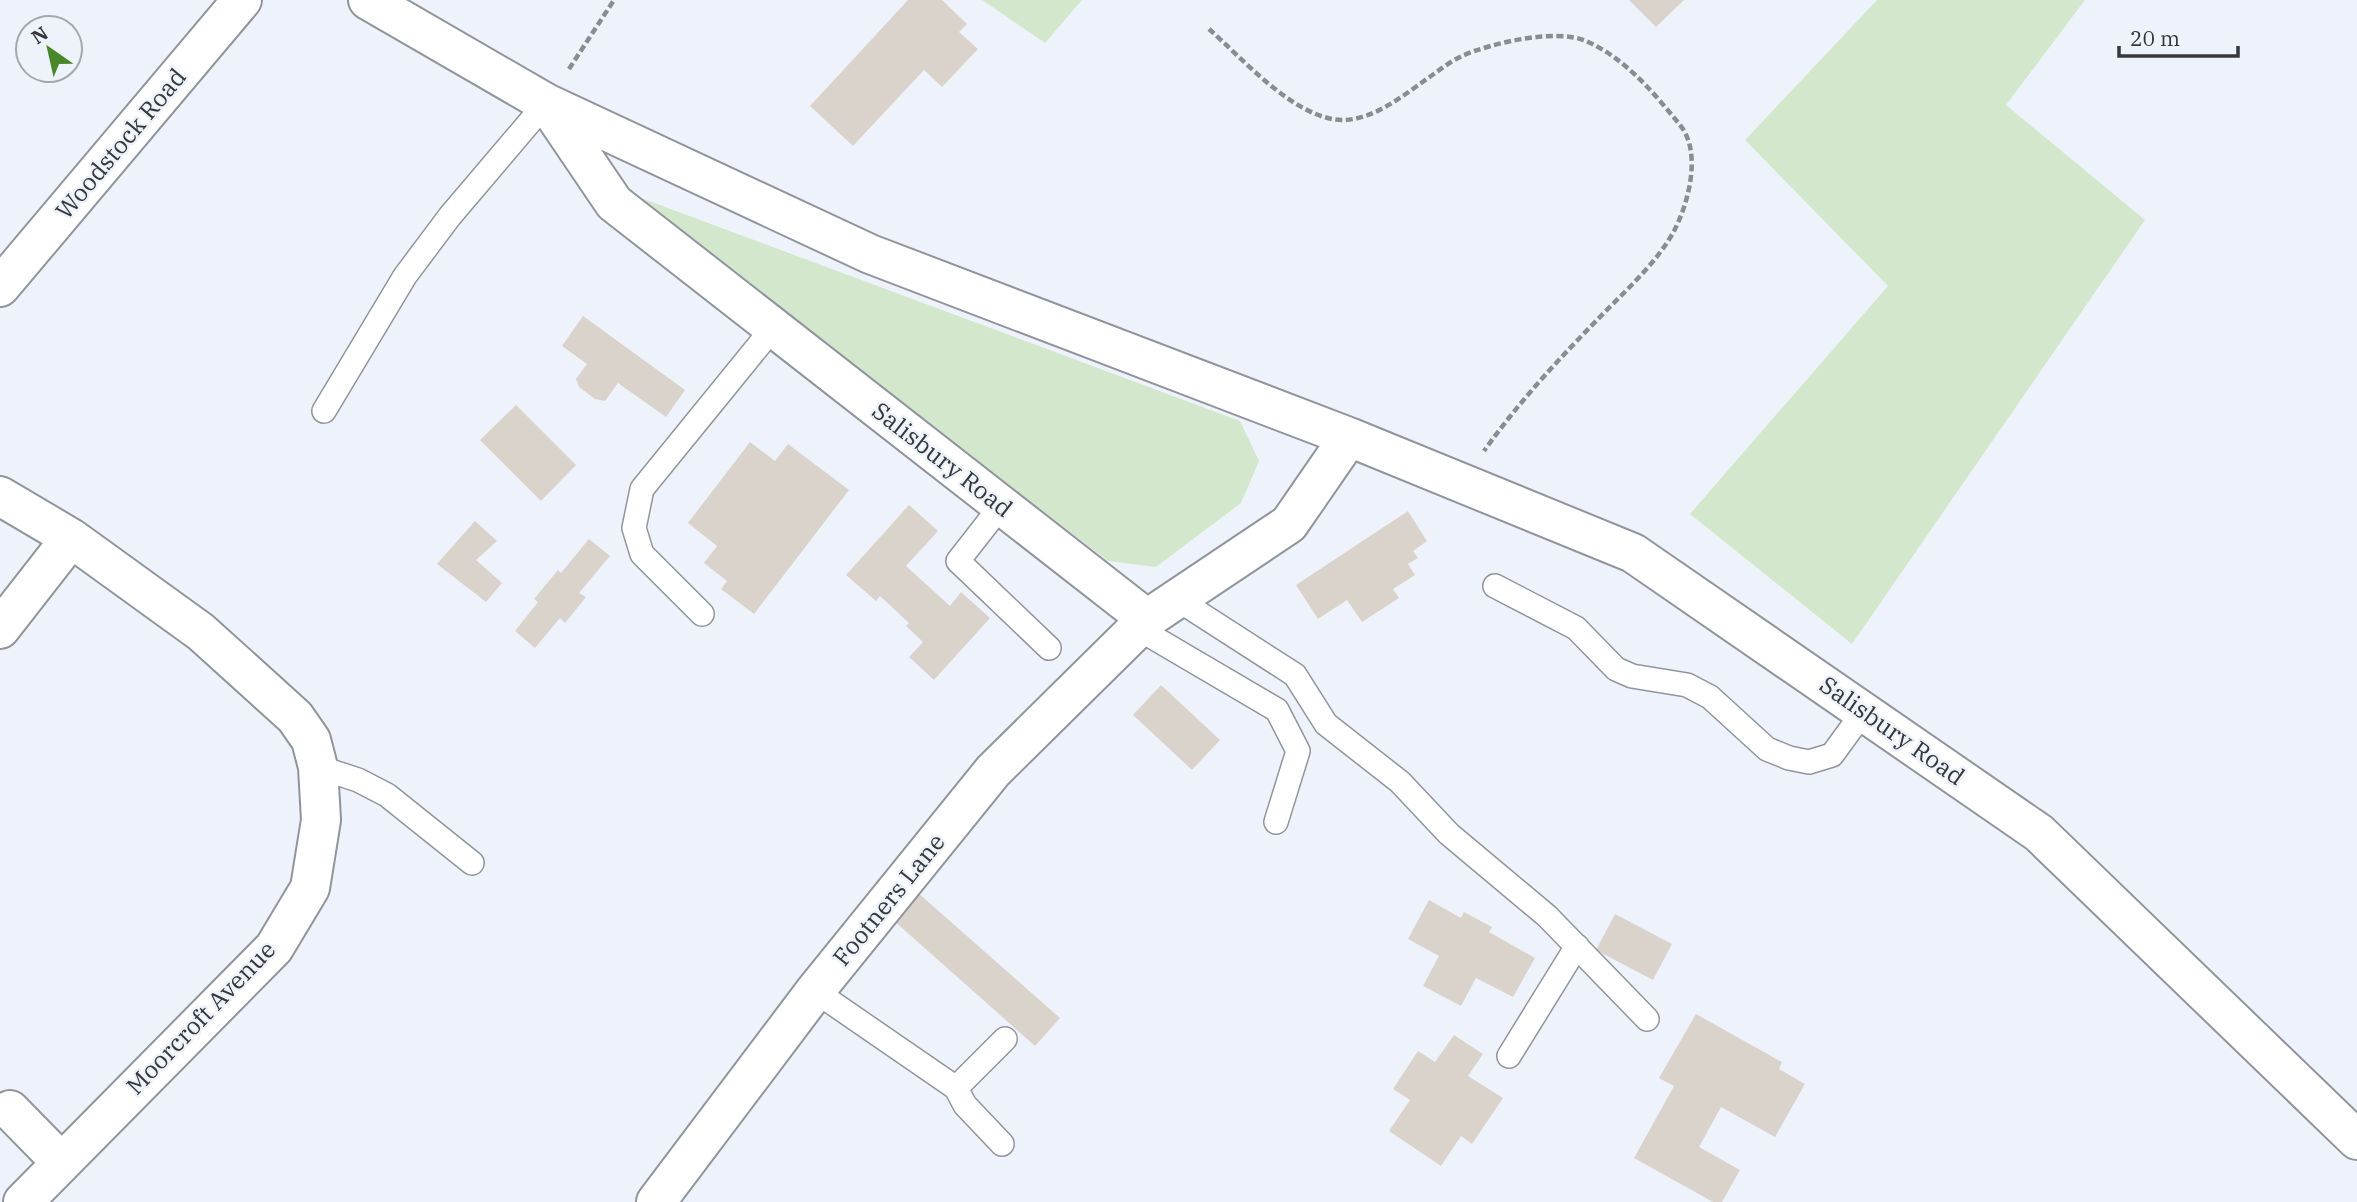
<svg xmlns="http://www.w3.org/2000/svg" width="2357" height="1202" viewBox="0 0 2357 1202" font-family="'IBM Plex Serif',serif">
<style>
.green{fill:#d3e7cc}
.building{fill:#dad3cc}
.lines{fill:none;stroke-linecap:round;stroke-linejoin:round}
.lane-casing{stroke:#90959d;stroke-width:26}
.street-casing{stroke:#90959d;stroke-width:42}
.path{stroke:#898c91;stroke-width:4.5;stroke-dasharray:7 3.5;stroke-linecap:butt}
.lane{stroke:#fff;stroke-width:23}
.street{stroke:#fff;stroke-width:38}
.labels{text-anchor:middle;stroke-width:5;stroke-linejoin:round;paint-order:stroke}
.street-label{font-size:24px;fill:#35373a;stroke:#eef3fb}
</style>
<rect width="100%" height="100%" fill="#eef3fb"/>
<path class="green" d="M 982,0 L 1082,0 L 1045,43 Z
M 1877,0 L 2085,0 L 2006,105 L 2145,220 L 1852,644 L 1690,514 L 1888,286 L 1745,140 Z
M 625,192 L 1240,421 L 1259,461 L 1241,503 L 1156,567 L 1108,561 Z"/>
<path class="building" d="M 908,0 L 942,0 L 967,24 L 959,32 L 978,49 L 942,87 L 924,70 L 853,146 L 810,106 Z
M 1629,0 L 1684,0 L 1656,27 Z
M 583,316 L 685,390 L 666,417 L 618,383 L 605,401 L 595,399 L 579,387 L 576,379 L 587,364 L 562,346 Z
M 516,405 L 576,465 L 541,501 L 480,440 Z
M 750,442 L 775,461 L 788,444 L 849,490 L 754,614 L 721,589 L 727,581 L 704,563 L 717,546 L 688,523 Z
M 909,505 L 938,531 L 906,566 L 950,606 L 961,592 L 990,618 L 934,680 L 909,657 L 923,642 L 906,626 L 909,623 L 880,596 L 876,601 L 846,575 Z
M 1408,511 L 1427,541 L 1413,551 L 1418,558 L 1408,564 L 1415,575 L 1393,589 L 1399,598 L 1362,622 L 1347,600 L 1318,619 L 1296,585 Z
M 475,521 L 497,541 L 476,560 L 502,583 L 486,602 L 437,564 Z
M 589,539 L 610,556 L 579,593 L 586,597 L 565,623 L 560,618 L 535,648 L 515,631 L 538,602 L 534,599 L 558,570 L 561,573 Z
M 1161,685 L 1220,740 L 1192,770 L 1133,715 Z
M 917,892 L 1060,1018 L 1035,1046 L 893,920 Z
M 1429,900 L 1461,918 L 1464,912 L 1492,927 L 1489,932 L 1535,958 L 1513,997 L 1476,978 L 1461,1006 L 1423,986 L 1439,956 L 1408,939 Z
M 1615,914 L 1672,944 L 1653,980 L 1596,950 Z
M 1696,1014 L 1782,1062 L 1779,1069 L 1805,1084 L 1775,1137 L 1721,1107 L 1699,1147 L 1740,1170 L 1722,1202 L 1713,1202 L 1634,1158 L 1674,1086 L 1659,1078 Z
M 1454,1035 L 1483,1054 L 1468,1076 L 1503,1098 L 1472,1144 L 1461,1136 L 1441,1166 L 1389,1131 L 1410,1100 L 1393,1089 L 1418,1051 L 1435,1062 Z"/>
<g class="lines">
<defs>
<path id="lane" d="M 324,411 L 405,276 L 450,216 L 546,103
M 1001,506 L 958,561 L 1049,648
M 1495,586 L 1576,628 L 1616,669 L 1632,676 L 1687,685 L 1710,697 L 1767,749 L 1789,758 L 1809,762 L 1832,755 L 1864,711
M 1177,599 L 1295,675 L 1326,724 L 1400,782 L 1449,834 L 1547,916 L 1647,1019
M 702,614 L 642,554 L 634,528 L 642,489 L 773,328
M 1139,629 L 1277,710 L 1298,751 L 1276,822
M 318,767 L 358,780 L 387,795 L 472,863
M 815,991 L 956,1088 L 965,1105 L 1002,1144
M 1509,1056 L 1577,946
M 956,1088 L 1005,1039"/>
<path id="street" d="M 368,0 L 546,103 L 870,254 L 1349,437 L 1633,553 L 2039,833 L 2357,1140
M 547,104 L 614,203 L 1147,619
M 0,287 L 242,0
M 0,496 L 71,538 L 201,632 L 295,717 L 311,740 L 318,767 L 321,820 L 310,888 L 274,948 L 23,1202
M 0,629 L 71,538
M 10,1110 L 60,1161
M 656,1202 L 815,991 L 993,771 L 1147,619 L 1289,524 L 1349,437"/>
</defs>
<use href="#lane" class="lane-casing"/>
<use href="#street" class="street-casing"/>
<path class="path" d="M 1209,29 C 1243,59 1295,119 1342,120 C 1375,120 1405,94 1431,76 C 1441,69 1451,61 1462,56 C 1491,43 1556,28 1586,41 C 1625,58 1654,93 1680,125 C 1702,152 1689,202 1674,231 C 1656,264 1624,292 1598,319 C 1557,361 1518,403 1484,451
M 569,69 L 614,0"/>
<use href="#lane" class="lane"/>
<use href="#street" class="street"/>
</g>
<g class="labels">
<g class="street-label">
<text transform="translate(121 144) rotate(-50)" y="8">Woodstock Road</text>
<text transform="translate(942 460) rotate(38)" y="8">Salisbury Road</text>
<text transform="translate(1892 731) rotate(35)" y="8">Salisbury Road</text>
<text transform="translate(889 900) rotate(-51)" y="8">Footners Lane</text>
<text transform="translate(201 1018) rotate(-46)" y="8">Moorcroft Avenue</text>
</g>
</g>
<g transform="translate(49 49) rotate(326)"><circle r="33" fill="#eef3fb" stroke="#a4a8ae" stroke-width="2"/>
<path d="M0-5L12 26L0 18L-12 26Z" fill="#498829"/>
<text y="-10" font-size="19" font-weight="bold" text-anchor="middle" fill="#35373a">N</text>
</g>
<path d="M2119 46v10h119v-10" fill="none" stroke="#35373a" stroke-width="3.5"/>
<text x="2130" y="46" font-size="21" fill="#35373a" stroke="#eef3fb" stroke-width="5" paint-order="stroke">20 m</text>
</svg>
